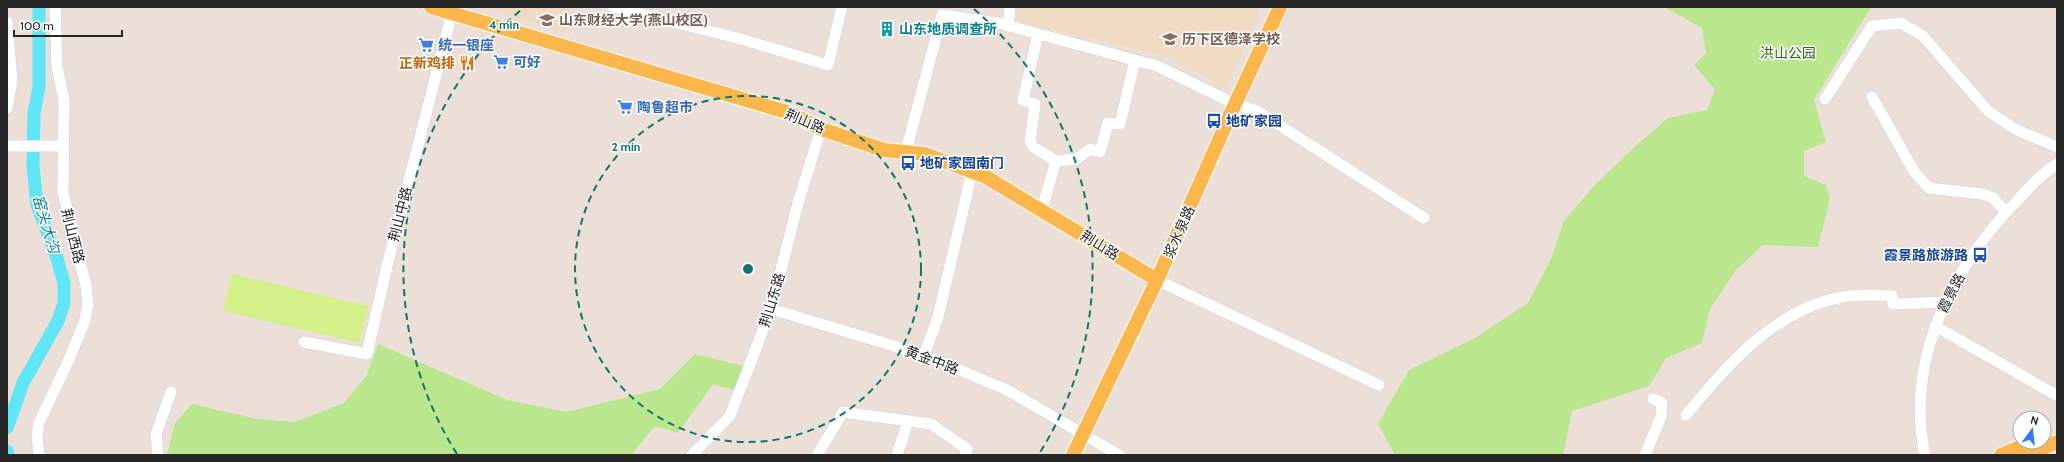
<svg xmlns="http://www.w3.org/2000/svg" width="2064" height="462" viewBox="0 0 2064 462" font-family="Cabin,'Noto Sans SC',sans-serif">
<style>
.education{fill:#efdbc4}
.green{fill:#bae78e}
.pitch{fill:#d4f089}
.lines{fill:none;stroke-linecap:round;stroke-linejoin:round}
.river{stroke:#60e6f7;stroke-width:13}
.minor-casing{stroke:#ccd4e2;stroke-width:12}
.major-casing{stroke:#fff;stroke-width:16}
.minor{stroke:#fff;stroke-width:11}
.major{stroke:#fbb74c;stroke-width:14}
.ring{fill:none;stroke:#0f766e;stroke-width:2;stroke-dasharray:7 5}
.labels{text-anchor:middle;stroke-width:3;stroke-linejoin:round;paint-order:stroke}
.education-label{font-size:14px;font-weight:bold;fill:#785e54;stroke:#fff;text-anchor:start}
.culture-label{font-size:14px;font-weight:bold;fill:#0d838f;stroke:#fff;text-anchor:start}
.shop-label{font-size:14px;font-weight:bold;fill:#366cbe;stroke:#fff;text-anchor:start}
.park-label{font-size:14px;fill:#326813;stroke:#fff}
.food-label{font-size:14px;font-weight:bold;fill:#c56008;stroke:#fff;text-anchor:end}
.street-label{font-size:14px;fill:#272727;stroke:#fff}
.transit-label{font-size:14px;font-weight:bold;fill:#164399;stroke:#fff;text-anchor:start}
.water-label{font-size:15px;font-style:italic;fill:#03819f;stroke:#fff}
.centre{fill:#0f766e;stroke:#fff;stroke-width:2}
.ring-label{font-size:12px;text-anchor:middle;font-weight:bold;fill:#0f766e;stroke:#fff;stroke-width:3;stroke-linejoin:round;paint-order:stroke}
</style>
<rect width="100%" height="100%" fill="#ebdfd7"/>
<path class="education" d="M 483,7 L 571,7 L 566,33 Z
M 1017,7 L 1261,7 L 1226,89 L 1171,57 L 1016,21 Z"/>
<path class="green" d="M 1664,7 L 1871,7 L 1814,100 L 1826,142 L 1804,151 L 1804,176 L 1826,185 L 1830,199 L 1818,247 L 1763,245 L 1736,270 L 1710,309 L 1702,343 L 1666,358 L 1649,386 L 1572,411 L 1563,455 L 1395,455 L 1378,424 L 1409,370 L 1475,338 L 1528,303 L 1551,259 L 1564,221 L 1593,187 L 1631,150 L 1668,118 L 1707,110 L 1715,89 L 1694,65 L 1706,53 L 1702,28 Z
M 378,344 L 507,400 L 566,412 L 660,389 L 695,354 L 744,366 L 736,391 L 713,384 L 678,433 L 655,426 L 631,455 L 167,455 L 175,423 L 192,404 L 257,419 L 295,422 L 344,403 L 367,375 Z"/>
<path class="pitch" d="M 232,274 L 368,306 L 359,343 L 223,311 Z"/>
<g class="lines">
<path class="river" d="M 7,428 L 23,383 L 58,321 L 64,303 L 64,283 L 56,255 L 37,205 L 33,166 L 34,113 L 39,87 L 39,7
M 7,451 L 8,455"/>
<defs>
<path id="minor" d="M 613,7 L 741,39 L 828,65 L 842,7
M 7,22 L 12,81 L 7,108
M 1008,26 L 1010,7
M 1038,34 L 1023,100 L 1035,104 L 1030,141 L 1033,147 L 1056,161
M 1872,97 L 1915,173 L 1929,188 L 1982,194 L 1993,198 L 2006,212
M 1825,99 L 1872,26 L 1901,23 L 1923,36 L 1988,111 L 2015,129 L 2057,147
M 7,146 L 64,146
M 906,151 L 942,15 L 998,23 L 1157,66 L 1235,104 L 1257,111 L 1424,218
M 1042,209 L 1056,161 L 1077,159 L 1090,149 L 1100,152 L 1108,123 L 1120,124 L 1135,60
M 1157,280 L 1379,385
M 771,309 L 924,355 L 1007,390 L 1119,455
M 1935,326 L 2056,395 L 2057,393
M 304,342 L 367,354 L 387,266 L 452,13
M 924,355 L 938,317 L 972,172
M 1686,415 C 1727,366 1772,312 1837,298 C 1855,294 1874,295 1892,296 L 1893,304 L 1945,302
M 39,455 L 37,435 L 39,423 L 70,357 L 84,323 L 88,305 L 86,286 L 63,192 L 64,100 L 57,66 L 55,7
M 158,455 L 156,434 L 171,392
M 692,455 L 730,416 L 771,309 L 798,203 L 821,129
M 817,455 L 843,412 L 931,424 L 967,449 L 965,455
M 897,455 L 908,421
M 1645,455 L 1661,417 L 1662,403 L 1653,399
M 1925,455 C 1905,362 1951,269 2015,203 C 2028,189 2041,174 2057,164"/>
<path id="major" d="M 431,7 L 790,113 L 821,129 L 884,150 L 925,154 L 986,177 L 1157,280
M 1073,455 L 1157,280 L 1235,104 L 1280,7
M 2001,455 L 2032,442
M 2027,455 L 2057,442"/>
</defs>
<use href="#minor" class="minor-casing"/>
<use href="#major" class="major-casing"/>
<use href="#minor" class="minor"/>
<use href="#major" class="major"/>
</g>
<g class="ring">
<circle cx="748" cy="269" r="173"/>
<path d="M457 454A345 345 0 0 1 522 9M974 9A345 345 0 0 1 1039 454"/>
</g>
<defs>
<symbol id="university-bare" viewBox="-9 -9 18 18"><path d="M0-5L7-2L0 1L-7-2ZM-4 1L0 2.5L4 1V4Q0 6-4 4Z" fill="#8d6e63" stroke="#fff" stroke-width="2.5" paint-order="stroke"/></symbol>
<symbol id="building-bare" viewBox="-9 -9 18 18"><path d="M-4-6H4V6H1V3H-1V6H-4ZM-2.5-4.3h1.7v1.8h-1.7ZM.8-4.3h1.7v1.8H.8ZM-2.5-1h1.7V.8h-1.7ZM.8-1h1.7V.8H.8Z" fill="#0f9aa8" stroke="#fff" stroke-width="2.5" paint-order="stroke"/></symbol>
<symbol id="school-bare" viewBox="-9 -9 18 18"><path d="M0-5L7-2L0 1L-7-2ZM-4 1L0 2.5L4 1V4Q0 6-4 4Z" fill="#8d6e63" stroke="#fff" stroke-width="2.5" paint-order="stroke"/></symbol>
<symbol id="supermarket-bare" viewBox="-9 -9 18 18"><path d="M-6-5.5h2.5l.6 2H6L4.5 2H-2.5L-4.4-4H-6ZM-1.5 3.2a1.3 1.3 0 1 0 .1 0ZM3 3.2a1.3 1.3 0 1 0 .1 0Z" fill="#3f7fe0" stroke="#fff" stroke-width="2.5" paint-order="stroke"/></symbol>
<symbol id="restaurant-bare" viewBox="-9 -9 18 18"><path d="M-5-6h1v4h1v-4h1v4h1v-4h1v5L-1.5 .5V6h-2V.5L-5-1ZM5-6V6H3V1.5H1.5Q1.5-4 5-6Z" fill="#e8710a" stroke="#fff" stroke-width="2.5" paint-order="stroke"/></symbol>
<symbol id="bus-bare" viewBox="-9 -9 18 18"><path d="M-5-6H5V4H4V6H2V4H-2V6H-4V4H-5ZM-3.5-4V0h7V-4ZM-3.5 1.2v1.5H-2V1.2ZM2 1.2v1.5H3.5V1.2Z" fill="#1a4fb4" stroke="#fff" stroke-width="2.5" paint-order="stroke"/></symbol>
</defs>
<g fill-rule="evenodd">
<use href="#university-bare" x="536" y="9" width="22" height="22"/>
<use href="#building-bare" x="876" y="18" width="22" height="22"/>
<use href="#school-bare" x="1159" y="28" width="22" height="22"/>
<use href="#supermarket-bare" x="415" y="34" width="22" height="22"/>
<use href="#supermarket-bare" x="490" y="51" width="22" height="22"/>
<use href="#restaurant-bare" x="456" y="52" width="22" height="22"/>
<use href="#supermarket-bare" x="614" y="96" width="22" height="22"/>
<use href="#bus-bare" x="1203" y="110" width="22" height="22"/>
<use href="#bus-bare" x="897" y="152" width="22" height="22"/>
<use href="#bus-bare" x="1969" y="244" width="22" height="22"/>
</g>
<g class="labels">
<g class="education-label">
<text x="559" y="25">山东财经大学(燕山校区)</text>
<text x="1182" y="44">历下区德泽学校</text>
</g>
<g class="culture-label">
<text x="899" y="34">山东地质调查所</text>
</g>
<g class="shop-label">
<text x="438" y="50">统一银座</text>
<text x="513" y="67">可好</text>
<text x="637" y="112">陶鲁超市</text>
</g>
<g class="park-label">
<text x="1788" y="58">洪山公园</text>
</g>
<g class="food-label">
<text x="455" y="68">正新鸡排</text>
</g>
<g class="street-label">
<text transform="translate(805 121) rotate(23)" y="5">荆山路</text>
<text transform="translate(400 214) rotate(-76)" y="5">荆山中路</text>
<text transform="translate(1179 232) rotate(-66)" y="5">浆水泉路</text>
<text transform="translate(73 236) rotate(76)" y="5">荆山西路</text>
<text transform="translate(1100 245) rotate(32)" y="5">荆山路</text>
<text transform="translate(1951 293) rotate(-63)" y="5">霞景路</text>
<text transform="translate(772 300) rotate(-73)" y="5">荆山东路</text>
<text transform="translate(932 360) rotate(21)" y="5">黄金中路</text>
</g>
<g class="transit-label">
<text x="1226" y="126">地矿家园</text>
<text x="920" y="168">地矿家园南门</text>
<text x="1968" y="260" text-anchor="end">霞景路旅游路</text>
</g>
<g class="water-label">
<text transform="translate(46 224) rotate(73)" y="5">窑头大沟</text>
</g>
</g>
<circle cx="748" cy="269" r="6" class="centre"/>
<g class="ring-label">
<text x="504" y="29">4 min</text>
<text x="626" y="151">2 min</text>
</g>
<rect width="2064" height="462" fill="none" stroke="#272727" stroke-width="16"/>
<g transform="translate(2032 430) rotate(15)"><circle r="19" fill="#ffffff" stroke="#a9a9a9"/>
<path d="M0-3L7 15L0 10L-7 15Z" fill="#3076ff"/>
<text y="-6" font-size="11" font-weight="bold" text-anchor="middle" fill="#272727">N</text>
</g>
<path d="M14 30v6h108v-6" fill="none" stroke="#272727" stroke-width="2"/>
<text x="20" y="30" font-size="12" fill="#272727" stroke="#ffffff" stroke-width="3" paint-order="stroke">100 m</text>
</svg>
